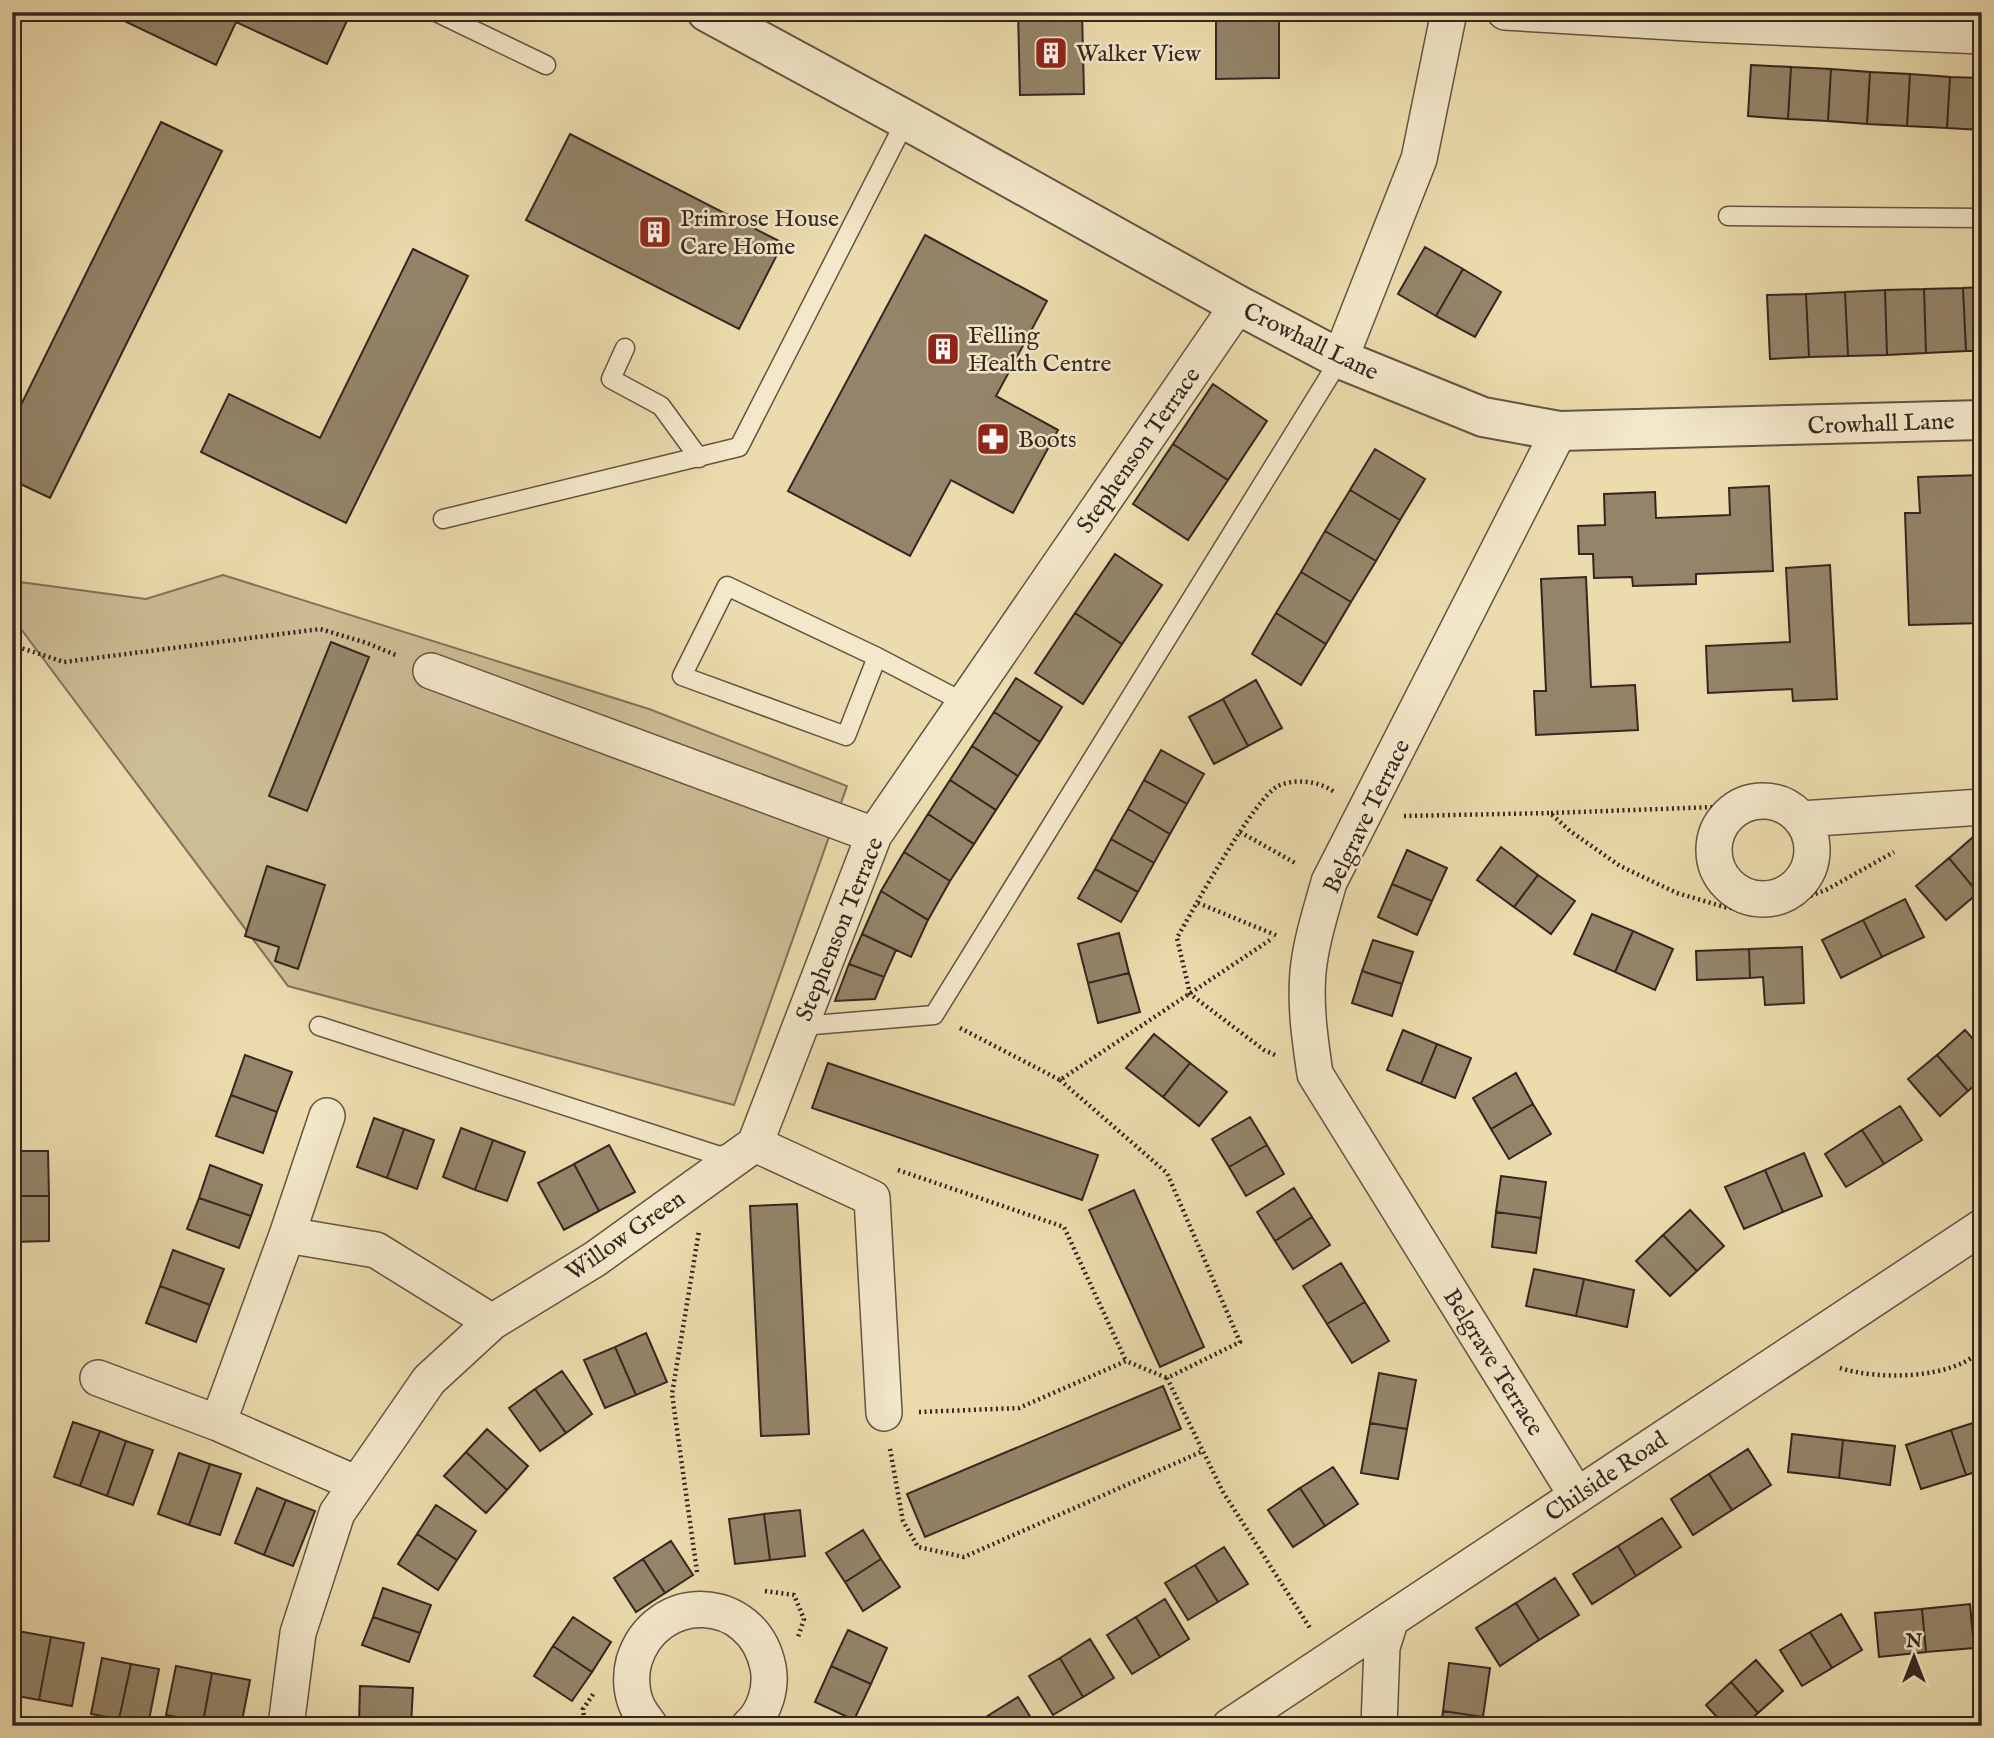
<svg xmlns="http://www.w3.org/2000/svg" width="1994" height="1738" viewBox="0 0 1994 1738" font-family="'IM FELL English',serif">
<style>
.green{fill:#cdbd95;stroke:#80725b;stroke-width:2}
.building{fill:#94856a;stroke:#342721;stroke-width:2}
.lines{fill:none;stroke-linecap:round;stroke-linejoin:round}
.service-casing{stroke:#625444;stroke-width:21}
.minor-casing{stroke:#625444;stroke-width:38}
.tertiary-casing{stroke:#625444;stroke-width:42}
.path{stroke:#342721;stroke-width:4.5;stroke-dasharray:2 3.5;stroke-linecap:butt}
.service{stroke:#f3e8ca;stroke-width:18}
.minor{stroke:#f3e8ca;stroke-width:35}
.tertiary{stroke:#f3e8ca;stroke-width:38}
.labels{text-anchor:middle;stroke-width:5;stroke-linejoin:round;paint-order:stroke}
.poi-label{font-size:24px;fill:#342721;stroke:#f3e8ca;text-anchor:start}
.street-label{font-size:24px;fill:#342721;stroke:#f3e8ca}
</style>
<rect width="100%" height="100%" fill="#ecdcad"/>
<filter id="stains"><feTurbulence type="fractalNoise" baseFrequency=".00286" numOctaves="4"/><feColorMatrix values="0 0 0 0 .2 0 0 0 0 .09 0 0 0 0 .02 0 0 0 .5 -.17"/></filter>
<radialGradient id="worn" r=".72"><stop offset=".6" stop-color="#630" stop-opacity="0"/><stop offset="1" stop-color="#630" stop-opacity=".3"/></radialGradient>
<path class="green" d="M 223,575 L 649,709 L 847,786 L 734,1105 L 288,986 L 12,617 L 12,581 L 146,599 Z"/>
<path class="building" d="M 118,12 L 351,12 L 327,64 L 236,22 L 216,65 L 116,17 Z
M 1018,12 L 1082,12 L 1084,94 L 1020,95 Z
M 1216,12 L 1279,12 L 1279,78 L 1216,79 Z
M 1751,65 L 1791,67 L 1788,119 L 1748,116 Z
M 1791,67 L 1831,69 L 1828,121 L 1788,119 Z
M 1831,69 L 1870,72 L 1867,124 L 1828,121 Z
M 1870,72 L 1910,74 L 1907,126 L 1867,124 Z
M 1910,74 L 1950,77 L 1947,128 L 1907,126 Z
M 1950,77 L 1982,78 L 1982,130 L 1947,128 Z
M 161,122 L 222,151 L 50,498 L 12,480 L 12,408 L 18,411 Z
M 570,134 L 783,243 L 739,329 L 526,220 Z
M 925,235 L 1047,301 L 996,396 L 1058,430 L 1013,513 L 951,480 L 910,556 L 788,491 Z
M 1425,247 L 1463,269 L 1436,316 L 1398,294 Z
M 413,249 L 468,276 L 346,523 L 201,452 L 229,394 L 320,438 Z
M 1463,269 L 1501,292 L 1475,337 L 1436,316 Z
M 1982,287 L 1982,351 L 1966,351 L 1963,288 Z
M 1963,288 L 1966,351 L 1926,353 L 1924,289 Z
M 1924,289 L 1926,353 L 1887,355 L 1885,290 Z
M 1885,290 L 1887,355 L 1848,356 L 1845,292 Z
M 1845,292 L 1848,356 L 1809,357 L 1806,294 Z
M 1806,294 L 1809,357 L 1770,359 L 1767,295 Z
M 1213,384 L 1267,421 L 1228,480 L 1173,444 Z
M 1173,444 L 1228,480 L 1188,540 L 1133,504 Z
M 1375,449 L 1425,479 L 1400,520 L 1350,490 Z
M 1982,475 L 1982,623 L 1909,625 L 1905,513 L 1920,513 L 1918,477 Z
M 1769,486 L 1773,571 L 1696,574 L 1696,584 L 1633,586 L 1632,577 L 1594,578 L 1593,554 L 1579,554 L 1578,526 L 1605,525 L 1604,494 L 1655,492 L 1656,518 L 1730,515 L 1729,488 Z
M 1350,490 L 1400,520 L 1376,561 L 1325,531 Z
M 1325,531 L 1376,561 L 1351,602 L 1301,572 Z
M 1115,554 L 1162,585 L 1122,644 L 1075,613 Z
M 1830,565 L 1837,699 L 1793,701 L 1792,689 L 1708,693 L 1706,646 L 1790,642 L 1786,568 Z
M 1301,572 L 1351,602 L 1326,644 L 1276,613 Z
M 1586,577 L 1591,687 L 1635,685 L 1638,730 L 1536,735 L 1534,691 L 1546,691 L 1541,579 Z
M 1075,613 L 1122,644 L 1083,704 L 1035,673 Z
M 1276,613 L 1326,644 L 1301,685 L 1252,654 Z
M 331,642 L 369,657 L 307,811 L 269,796 Z
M 1016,678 L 1062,707 L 1040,742 L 994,712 Z
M 1256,680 L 1282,728 L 1248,746 L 1223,699 Z
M 1223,699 L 1248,746 L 1214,764 L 1189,717 Z
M 994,712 L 1040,742 L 1018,776 L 972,746 Z
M 972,746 L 1018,776 L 996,810 L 950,780 Z
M 1161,750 L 1204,774 L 1187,804 L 1144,780 Z
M 950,780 L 996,810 L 974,844 L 928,814 Z
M 1144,780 L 1187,804 L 1170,834 L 1128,809 Z
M 1128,809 L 1170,834 L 1154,863 L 1111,839 Z
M 928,814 L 974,844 L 950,881 L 904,852 Z
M 1981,830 L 1982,890 L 1978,893 L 1949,858 Z
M 1111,839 L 1154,863 L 1138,892 L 1095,869 Z
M 1501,847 L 1538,875 L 1514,907 L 1477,880 Z
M 1407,850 L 1447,868 L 1432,901 L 1392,884 Z
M 904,852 L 950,881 L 928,920 L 881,891 Z
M 1949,858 L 1978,893 L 1946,920 L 1916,886 Z
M 267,866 L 325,885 L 298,969 L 275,961 L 279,947 L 245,936 Z
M 1095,869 L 1138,892 L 1121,922 L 1078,898 Z
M 1538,875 L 1575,901 L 1551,934 L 1514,907 Z
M 1392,884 L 1432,901 L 1417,935 L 1378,917 Z
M 881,891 L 928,920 L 911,957 L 862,934 Z
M 1905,899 L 1924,937 L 1882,957 L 1863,920 Z
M 1592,914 L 1633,931 L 1615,972 L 1574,954 Z
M 1863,920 L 1882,957 L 1841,978 L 1822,940 Z
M 1633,931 L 1673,949 L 1655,990 L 1615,972 Z
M 1119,933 L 1129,973 L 1088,983 L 1078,944 Z
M 862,934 L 896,950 L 884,977 L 849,964 Z
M 1373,940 L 1413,952 L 1402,984 L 1362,971 Z
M 1802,947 L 1804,1003 L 1765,1005 L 1763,977 L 1750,978 L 1749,949 Z
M 1749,949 L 1750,978 L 1697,980 L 1696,951 Z
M 849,964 L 884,977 L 875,999 L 835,1001 Z
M 1362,971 L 1402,984 L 1392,1016 L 1352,1003 Z
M 1129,973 L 1140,1012 L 1098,1023 L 1088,983 Z
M 1403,1030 L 1437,1044 L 1421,1084 L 1387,1070 Z
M 1965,1030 L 1982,1049 L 1982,1079 L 1968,1091 L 1937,1055 Z
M 1154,1034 L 1190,1063 L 1163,1097 L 1126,1068 Z
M 1437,1044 L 1471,1058 L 1455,1098 L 1421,1084 Z
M 245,1055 L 292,1072 L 277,1112 L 231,1095 Z
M 1937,1055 L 1968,1091 L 1940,1116 L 1908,1079 Z
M 828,1063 L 1098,1155 L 1082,1200 L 812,1108 Z
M 1190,1063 L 1227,1092 L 1199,1126 L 1163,1097 Z
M 1516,1073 L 1533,1104 L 1491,1129 L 1473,1098 Z
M 231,1095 L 277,1112 L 263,1153 L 216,1136 Z
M 1533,1104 L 1551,1134 L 1509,1159 L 1491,1129 Z
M 1900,1106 L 1922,1140 L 1884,1164 L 1862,1130 Z
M 1250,1117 L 1267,1145 L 1229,1167 L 1212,1139 Z
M 374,1118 L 404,1129 L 387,1178 L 357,1167 Z
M 461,1128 L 493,1140 L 475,1190 L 443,1177 Z
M 404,1129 L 434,1140 L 417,1189 L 387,1178 Z
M 1862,1130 L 1884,1164 L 1846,1187 L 1825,1154 Z
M 493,1140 L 525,1152 L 507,1201 L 475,1190 Z
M 609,1145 L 635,1192 L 599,1211 L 574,1164 Z
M 1267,1145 L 1284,1174 L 1246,1196 L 1229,1167 Z
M 12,1151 L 48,1151 L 49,1196 L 12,1196 Z
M 1804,1153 L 1822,1196 L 1783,1212 L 1765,1170 Z
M 574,1164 L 599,1211 L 564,1230 L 538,1183 Z
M 210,1165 L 262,1185 L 251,1216 L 199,1198 Z
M 1765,1170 L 1783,1212 L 1744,1229 L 1725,1187 Z
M 1501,1176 L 1546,1182 L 1541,1218 L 1496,1212 Z
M 1294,1188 L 1312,1217 L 1275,1241 L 1257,1212 Z
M 1134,1190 L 1204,1347 L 1160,1367 L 1089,1210 Z
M 12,1196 L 49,1196 L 49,1241 L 12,1242 Z
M 199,1198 L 251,1216 L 239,1248 L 187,1229 Z
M 797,1204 L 809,1434 L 761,1436 L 750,1206 Z
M 1690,1210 L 1724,1246 L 1697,1271 L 1663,1235 Z
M 1496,1212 L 1541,1218 L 1536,1253 L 1492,1247 Z
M 1312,1217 L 1330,1245 L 1293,1269 L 1275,1241 Z
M 1663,1235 L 1697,1271 L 1670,1296 L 1636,1261 Z
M 173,1250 L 224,1269 L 210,1305 L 160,1286 Z
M 1341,1263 L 1365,1302 L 1327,1324 L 1303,1286 Z
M 1534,1269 L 1584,1279 L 1576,1316 L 1526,1306 Z
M 1584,1279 L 1634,1290 L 1627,1327 L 1576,1316 Z
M 160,1286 L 210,1305 L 196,1342 L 146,1323 Z
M 1365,1302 L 1389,1341 L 1352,1363 L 1327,1324 Z
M 646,1333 L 667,1382 L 636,1395 L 615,1347 Z
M 615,1347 L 636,1395 L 605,1408 L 584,1360 Z
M 562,1371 L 592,1414 L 566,1433 L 535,1389 Z
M 1379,1373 L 1416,1380 L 1407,1429 L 1370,1423 Z
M 1163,1386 L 1181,1429 L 925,1537 L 907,1494 Z
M 535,1389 L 566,1433 L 540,1451 L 509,1408 Z
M 1982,1420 L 1982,1470 L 1966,1475 L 1951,1430 Z
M 73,1422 L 100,1431 L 80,1486 L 54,1477 Z
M 1370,1423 L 1407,1429 L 1398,1479 L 1361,1473 Z
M 487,1429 L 528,1466 L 507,1490 L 466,1452 Z
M 1951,1430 L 1966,1475 L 1921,1489 L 1906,1445 Z
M 100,1431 L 126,1441 L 107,1496 L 80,1486 Z
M 1792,1434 L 1843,1440 L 1839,1478 L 1788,1472 Z
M 1843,1440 L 1895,1446 L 1890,1485 L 1839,1478 Z
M 126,1441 L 153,1450 L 133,1505 L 107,1496 Z
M 1748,1449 L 1771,1485 L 1732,1510 L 1709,1474 Z
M 466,1452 L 507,1490 L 486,1513 L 444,1476 Z
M 179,1453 L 210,1464 L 189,1525 L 158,1514 Z
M 210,1464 L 241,1474 L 220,1535 L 189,1525 Z
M 1333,1467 L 1358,1504 L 1325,1526 L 1300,1488 Z
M 1709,1474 L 1732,1510 L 1693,1535 L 1671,1499 Z
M 257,1488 L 286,1500 L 264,1555 L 235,1543 Z
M 1300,1488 L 1325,1526 L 1293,1547 L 1268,1510 Z
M 286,1500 L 315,1511 L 293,1566 L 264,1555 Z
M 436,1505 L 476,1531 L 457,1560 L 417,1534 Z
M 800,1510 L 805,1556 L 770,1560 L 764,1514 Z
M 764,1514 L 770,1560 L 735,1564 L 729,1519 Z
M 1662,1518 L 1681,1547 L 1636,1576 L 1618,1546 Z
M 863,1530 L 881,1559 L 845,1582 L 826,1553 Z
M 417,1534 L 457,1560 L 438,1590 L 398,1564 Z
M 671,1541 L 693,1575 L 665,1593 L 643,1559 Z
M 1618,1546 L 1636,1576 L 1592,1604 L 1573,1574 Z
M 1224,1547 L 1248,1584 L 1218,1602 L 1195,1565 Z
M 643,1559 L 665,1593 L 636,1612 L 614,1578 Z
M 881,1559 L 900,1587 L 863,1611 L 845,1582 Z
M 1195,1565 L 1218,1602 L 1188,1620 L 1165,1583 Z
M 1555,1578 L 1579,1615 L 1539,1640 L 1516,1603 Z
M 383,1588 L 431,1605 L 420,1633 L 373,1617 Z
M 1165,1599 L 1189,1639 L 1160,1657 L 1136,1617 Z
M 1516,1603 L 1539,1640 L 1500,1666 L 1476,1628 Z
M 1970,1604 L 1974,1648 L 1926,1652 L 1922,1609 Z
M 1922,1609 L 1926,1652 L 1879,1657 L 1875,1613 Z
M 1841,1614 L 1862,1650 L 1832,1668 L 1810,1632 Z
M 373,1617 L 420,1633 L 409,1662 L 362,1645 Z
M 573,1617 L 611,1642 L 592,1672 L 553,1646 Z
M 1136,1617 L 1160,1657 L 1132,1674 L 1107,1635 Z
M 848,1630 L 887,1648 L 871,1684 L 831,1666 Z
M 18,1631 L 51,1637 L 39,1700 L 12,1695 L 12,1662 Z
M 1810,1632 L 1832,1668 L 1802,1686 L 1780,1650 Z
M 51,1637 L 84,1643 L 72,1706 L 39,1700 Z
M 1090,1639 L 1114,1678 L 1083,1697 L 1060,1658 Z
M 553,1646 L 592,1672 L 572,1701 L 534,1676 Z
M 102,1658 L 131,1664 L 119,1719 L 91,1714 Z
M 1060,1658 L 1083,1697 L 1053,1715 L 1029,1676 Z
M 1756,1660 L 1783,1691 L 1758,1713 L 1731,1682 Z
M 1449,1663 L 1490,1668 L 1483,1717 L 1443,1711 Z
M 131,1664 L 159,1669 L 148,1725 L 119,1719 Z
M 176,1666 L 212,1673 L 203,1722 L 166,1715 Z
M 831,1666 L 871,1684 L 854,1720 L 815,1702 Z
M 212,1673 L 250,1680 L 241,1726 L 222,1726 L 203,1722 Z
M 1731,1682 L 1758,1713 L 1744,1726 L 1725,1726 L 1706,1705 Z
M 360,1686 L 413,1688 L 411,1725 L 359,1723 Z
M 1018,1697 L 1036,1726 L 996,1726 L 989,1715 Z
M 1443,1711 L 1483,1717 L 1482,1726 L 1441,1726 Z
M 989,1715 L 996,1726 L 971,1726 Z"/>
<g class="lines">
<defs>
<path id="service" d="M 436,12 L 546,65
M 1728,216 L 1982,218
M 625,348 L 611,379 L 661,406 L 699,458
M 443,519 L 739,447 L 906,120
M 877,657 L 727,586 L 682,676 L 846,736 L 877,657 L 965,703
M 319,1026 L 720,1156 L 732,1152
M 801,1026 L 934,1015 L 1340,359"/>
<path id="minor" d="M 1505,12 L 1705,24 L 1982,36
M 1340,359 L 1419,159 L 1449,12
M 1559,431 L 1329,882 C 1321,911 1311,941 1308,972 C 1305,1006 1310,1040 1315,1074 L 1577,1496
M 431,671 L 874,835
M1714 850a49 49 0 1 1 98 0a49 49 0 1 1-98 0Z
M 1801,819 L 1982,807
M 287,1235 L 327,1116
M 98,1378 L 218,1423
M 884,1413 L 872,1198 L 755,1144 L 874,835 L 1238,305
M 357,1484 L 218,1423 L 287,1235 L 376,1250 L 492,1322
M 286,1726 L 298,1633 L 337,1513 L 429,1380 L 492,1322 L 595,1259 L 755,1144
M 650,1726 C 646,1720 641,1714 638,1708 C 631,1694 630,1676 634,1661 C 656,1590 753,1593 768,1667 C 772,1687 765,1712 749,1726
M 1230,1726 L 1982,1227
M 1379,1726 L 1382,1647 L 1391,1619"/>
<path id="tertiary" d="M 707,12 L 906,120 L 1238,305 L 1340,359 L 1483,417 L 1559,431 L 1982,420"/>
</defs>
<use href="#service" class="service-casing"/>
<use href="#minor" class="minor-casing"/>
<use href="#tertiary" class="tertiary-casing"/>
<path class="path" d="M 12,645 L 64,662 L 320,629 L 367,643 L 398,656
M 1551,813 L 1741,806
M 1404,816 L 1550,813 L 1570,831 L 1620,866 L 1677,893 L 1728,908 L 1783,906 L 1826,890 L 1894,852
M 1240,832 L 1297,864
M 1198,903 L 1278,936
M 960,1028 L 1060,1080 L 1273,938
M 1275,1055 L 1264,1050 L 1190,994 L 1177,938 C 1192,911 1255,797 1278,786 C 1295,778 1320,781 1334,792
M 1060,1080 L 1167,1173 L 1240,1342 L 1167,1378 L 1223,1492 L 1310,1628
M 898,1170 L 1064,1227 L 1126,1361
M 1840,1368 C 1877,1380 1954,1380 1982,1349
M 919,1412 L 1019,1408 L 1126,1361 L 1167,1378
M 890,1449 L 903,1521 L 918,1547 L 964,1557 L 1203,1451
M 697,1572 L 672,1394 L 699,1231
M 765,1591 L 794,1595 L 804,1619 L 798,1637
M 585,1726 L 583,1709 L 594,1693"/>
<use href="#service" class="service"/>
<use href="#minor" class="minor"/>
<use href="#tertiary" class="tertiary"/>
</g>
<defs>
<symbol id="building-square" viewBox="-11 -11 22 22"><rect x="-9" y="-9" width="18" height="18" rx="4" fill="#8f2418" stroke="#f3e8ca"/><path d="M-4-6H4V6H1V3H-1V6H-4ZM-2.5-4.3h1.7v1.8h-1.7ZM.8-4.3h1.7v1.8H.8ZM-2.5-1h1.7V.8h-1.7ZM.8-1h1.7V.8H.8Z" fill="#fff"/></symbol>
<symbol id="pharmacy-square" viewBox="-11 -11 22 22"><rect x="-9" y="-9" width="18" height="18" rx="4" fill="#8f2418" stroke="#f3e8ca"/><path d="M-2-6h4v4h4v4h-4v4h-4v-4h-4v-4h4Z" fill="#fff"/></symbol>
</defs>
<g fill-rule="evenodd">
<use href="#building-square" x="1032" y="34" width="38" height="38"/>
<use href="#building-square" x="636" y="213" width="38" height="38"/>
<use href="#building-square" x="924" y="330" width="38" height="38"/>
<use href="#pharmacy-square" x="974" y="420" width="38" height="38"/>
</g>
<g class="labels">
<g class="poi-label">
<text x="1076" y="61">Walker View</text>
<text x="680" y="226">Primrose House<tspan x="680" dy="28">Care Home</tspan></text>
<text x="968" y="343">Felling<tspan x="968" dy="28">Health Centre</tspan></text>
<text x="1018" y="447">Boots</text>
</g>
<g class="street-label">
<text transform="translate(1311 341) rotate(26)" y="8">Crowhall Lane</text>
<text transform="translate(1881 423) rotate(-2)" y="8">Crowhall Lane</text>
<text transform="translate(1138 450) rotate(-55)" y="8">Stephenson Terrace</text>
<text transform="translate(1366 816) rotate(-64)" y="8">Belgrave Terrace</text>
<text transform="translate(839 929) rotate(-68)" y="8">Stephenson Terrace</text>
<text transform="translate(625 1235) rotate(-35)" y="8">Willow Green</text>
<text transform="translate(1494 1362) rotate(58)" y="8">Belgrave Terrace</text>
<text transform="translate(1606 1476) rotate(-34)" y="8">Chilside Road</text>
</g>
</g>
<rect width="1994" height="1738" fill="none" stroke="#ecdcad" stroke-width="42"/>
<rect x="14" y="14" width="1966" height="1710" fill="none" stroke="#342721" stroke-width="3.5"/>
<rect x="21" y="21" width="1952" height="1696" fill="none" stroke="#342721" stroke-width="2"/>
<g transform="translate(1914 1657)" stroke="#f3e8ca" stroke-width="5" paint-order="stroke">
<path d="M0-5L12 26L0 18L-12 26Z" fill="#342721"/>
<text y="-10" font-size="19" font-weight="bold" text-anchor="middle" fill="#342721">N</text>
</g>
<rect width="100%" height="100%" filter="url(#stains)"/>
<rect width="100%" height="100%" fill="url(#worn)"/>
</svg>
